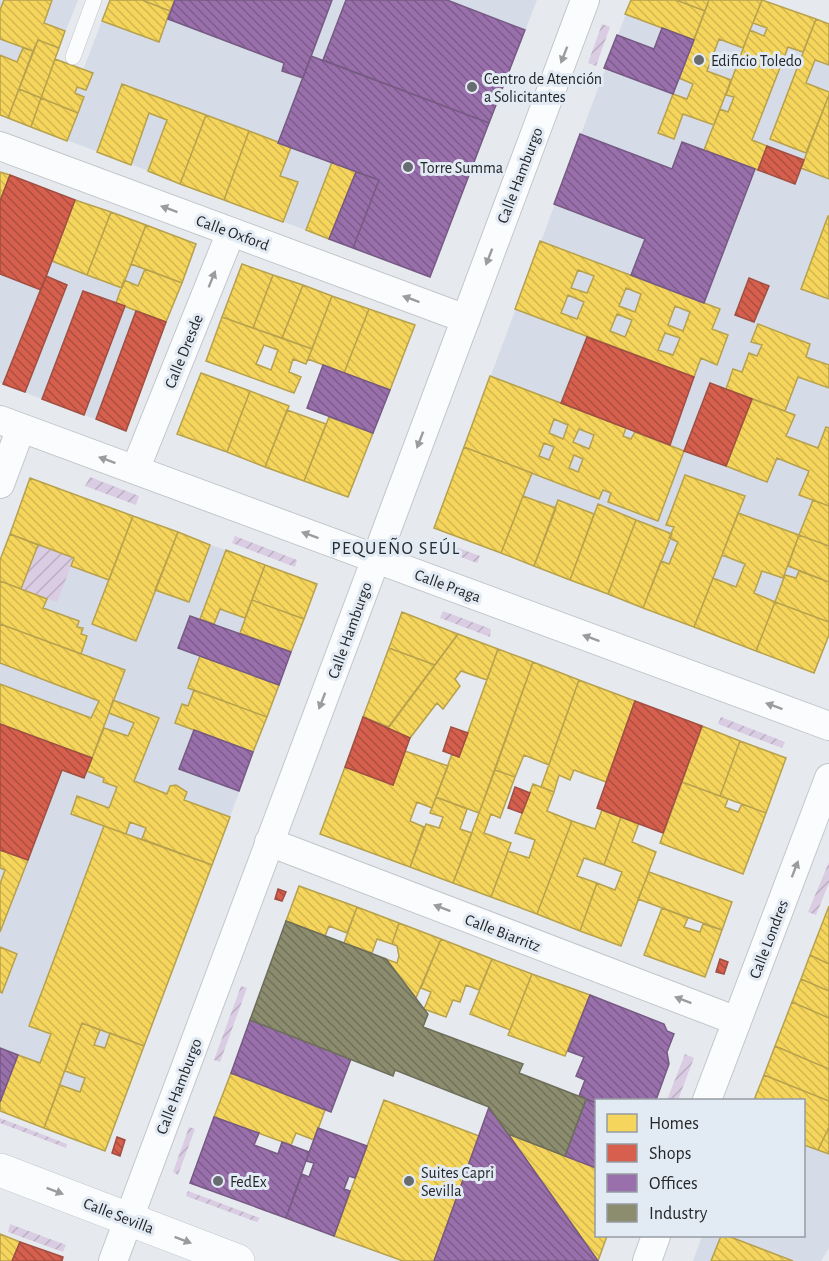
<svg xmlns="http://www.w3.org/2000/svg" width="829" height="1261" viewBox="0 0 829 1261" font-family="'Alegreya Sans',sans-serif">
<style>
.built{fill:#d5dce7}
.garden{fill:url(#garden-furrows)}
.homes{fill:url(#homes-back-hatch);stroke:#b7a14d;stroke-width:1.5;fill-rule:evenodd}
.shops{fill:url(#shops-back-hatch);stroke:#a14f42;stroke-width:1.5}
.offices{fill:url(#offices-back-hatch);stroke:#765a84;stroke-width:1.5}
.industry{fill:url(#industry-back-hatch);stroke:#6d6e5a;stroke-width:1.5}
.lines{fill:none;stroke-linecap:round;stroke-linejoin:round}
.lane-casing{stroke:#c3c6ca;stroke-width:16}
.street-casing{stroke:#c3c6ca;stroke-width:30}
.primary-casing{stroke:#c3c6ca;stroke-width:34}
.lane{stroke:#fbfcfd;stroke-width:15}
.street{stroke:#fbfcfd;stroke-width:28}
.primary{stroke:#fbfcfd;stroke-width:33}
.oneway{fill:#9a9c9e}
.poi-dot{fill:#686b6f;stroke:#e2eaf3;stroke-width:2}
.labels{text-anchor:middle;stroke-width:6;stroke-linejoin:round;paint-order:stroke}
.poi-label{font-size:16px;fill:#24272a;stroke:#e2eaf3;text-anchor:start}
.street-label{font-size:16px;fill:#24272a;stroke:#e2eaf3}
.neighbourhood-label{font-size:18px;letter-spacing:1.5px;fill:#252b32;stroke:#e2eaf3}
</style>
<defs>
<pattern id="garden-furrows" width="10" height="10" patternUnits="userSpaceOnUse" patternTransform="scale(1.5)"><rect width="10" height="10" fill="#dacce2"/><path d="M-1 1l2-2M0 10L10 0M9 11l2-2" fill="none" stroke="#bbafc2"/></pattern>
<pattern id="homes-back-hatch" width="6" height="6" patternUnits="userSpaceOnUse" patternTransform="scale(1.5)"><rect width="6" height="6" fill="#f6d55c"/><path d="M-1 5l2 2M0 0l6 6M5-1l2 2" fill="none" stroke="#d3b750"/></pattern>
<pattern id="shops-back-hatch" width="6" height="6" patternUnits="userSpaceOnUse" patternTransform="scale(1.5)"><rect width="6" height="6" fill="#d6604d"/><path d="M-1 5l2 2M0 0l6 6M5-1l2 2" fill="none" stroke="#ad4f40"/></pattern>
<pattern id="offices-back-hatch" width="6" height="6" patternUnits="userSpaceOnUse" patternTransform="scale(1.5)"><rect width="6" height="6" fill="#9970ab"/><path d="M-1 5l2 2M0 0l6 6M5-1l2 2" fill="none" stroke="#7d5c8b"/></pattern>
<pattern id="industry-back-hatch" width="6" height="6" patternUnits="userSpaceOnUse" patternTransform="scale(1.5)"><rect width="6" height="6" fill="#8c8c6e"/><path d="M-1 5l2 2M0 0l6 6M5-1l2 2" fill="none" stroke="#72725b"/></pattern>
</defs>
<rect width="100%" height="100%" fill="#e6eaef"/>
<path class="built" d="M 0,0 L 78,0 L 55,58 L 83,70 L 110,0 L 537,0 L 430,277 L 0,115 Z
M 631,0 L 764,0 L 829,24 L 829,635 L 814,673 L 434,528 Z
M 0,172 L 196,244 L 126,431 L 0,383 Z
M 30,478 L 317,584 L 105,1151 L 0,1111 L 0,560 Z
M 829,906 L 829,1248 L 821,1261 L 693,1261 L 702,1236 L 804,1236 L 804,1100 L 754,1100 Z"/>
<path class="garden" d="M 602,24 L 610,27 L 596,66 L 588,63 Z
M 90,477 L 139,496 L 136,505 L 85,486 Z
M 235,536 L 297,560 L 295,567 L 232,543 Z
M 432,538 L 480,556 L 477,563 L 429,545 Z
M 38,545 L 74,558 L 57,602 L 21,589 Z
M 443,611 L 491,629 L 490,637 L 440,618 Z
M 721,717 L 785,742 L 782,748 L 718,724 Z
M 829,862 L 829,883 L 816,915 L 808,912 Z
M 241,986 L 247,988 L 220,1062 L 214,1060 Z
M 685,1054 L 694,1058 L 678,1100 L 667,1100 Z
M 0,1118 L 67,1144 L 66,1148 L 0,1123 Z
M 189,1127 L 195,1129 L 178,1175 L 173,1172 Z
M 188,1191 L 260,1218 L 257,1222 L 186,1196 Z
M 10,1224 L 66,1245 L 63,1252 L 8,1232 Z"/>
<path class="homes" d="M 4,0 L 52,0 L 44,23 L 65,31 L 59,48 L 38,40 L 33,51 L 0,39 L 0,10 Z
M 110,0 L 142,0 L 170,11 L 159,42 L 102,21 Z
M 142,0 L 175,0 L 170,11 Z
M 631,0 L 676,0 L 705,11 L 694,40 L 625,14 Z
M 676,0 L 709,0 L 705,11 Z
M 709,0 L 762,0 L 743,48 L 719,39 L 707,71 L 731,80 L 714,125 L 683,114 L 674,139 L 658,133 L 673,94 L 687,99 L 693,84 L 679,78 Z
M 762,0 L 816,19 L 803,52 L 788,47 L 752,140 L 767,146 L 758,170 L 704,150 L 720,109 L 728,112 L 734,97 L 726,95 L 750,30 L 764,36 L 767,28 L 753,23 Z
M 816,19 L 829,24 L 829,65 L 815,60 L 806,83 L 829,92 L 829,95 L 806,153 L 770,139 Z
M 38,40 L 59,48 L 41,98 L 19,89 Z
M 23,48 L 33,51 L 8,118 L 0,115 L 0,55 L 17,62 Z
M 55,59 L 93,73 L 86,90 L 77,87 L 75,93 L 84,97 L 78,113 L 41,98 Z
M 122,84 L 206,115 L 180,184 L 148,171 L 167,120 L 149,113 L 131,165 L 97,152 Z
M 19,89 L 41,98 L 31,127 L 8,118 Z
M 829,95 L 829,179 L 801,168 Z
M 41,98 L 78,113 L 67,141 L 31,127 Z
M 206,115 L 249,131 L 224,200 L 180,184 Z
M 249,131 L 291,147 L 280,176 L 298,182 L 283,222 L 224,200 Z
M 332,162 L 356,172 L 329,239 L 306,230 Z
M 0,172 L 10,175 L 0,201 Z
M 75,200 L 111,212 L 87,275 L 52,261 Z
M 111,212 L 146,225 L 122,288 L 87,275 Z
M 828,216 L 829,216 L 829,299 L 801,289 Z
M 146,225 L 196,244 L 182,283 L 131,264 Z
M 540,241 L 720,309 L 712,329 L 728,335 L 717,365 L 701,358 L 694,377 L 515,309 ZM 578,270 L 594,276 L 587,293 L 571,288 ZM 626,288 L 641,294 L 635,312 L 619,306 ZM 568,295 L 584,302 L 577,319 L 561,313 ZM 675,306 L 690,312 L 683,331 L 668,325 ZM 617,314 L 632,320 L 625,337 L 610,331 ZM 665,333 L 680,338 L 673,355 L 658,350 Z
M 242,264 L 273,275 L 253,328 L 222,317 Z
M 145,269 L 182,283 L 166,322 L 116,303 L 124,280 L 138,286 Z
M 273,275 L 303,285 L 282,338 L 253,328 Z
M 303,285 L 332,296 L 312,349 L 282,338 Z
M 332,296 L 369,309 L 344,373 L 308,359 Z
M 369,309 L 415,325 L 390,390 L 344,373 Z
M 222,317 L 312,349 L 306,364 L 293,359 L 289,372 L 301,377 L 294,393 L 206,361 ZM 264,345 L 278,350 L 271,370 L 256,364 Z
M 758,324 L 810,344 L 806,357 L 829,365 L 829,388 L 798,377 L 785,411 L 726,389 L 733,369 L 742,372 L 749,353 L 757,356 L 762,345 L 751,342 Z
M 201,373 L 250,391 L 227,452 L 177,434 Z
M 490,376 L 626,428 L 623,436 L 631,439 L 635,432 L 684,451 L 658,521 L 608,502 L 611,493 L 603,490 L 599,499 L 464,447 ZM 554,419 L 568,425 L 563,439 L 549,433 ZM 579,429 L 594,435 L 589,449 L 573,442 ZM 544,443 L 554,447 L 549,460 L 539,456 ZM 574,455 L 583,459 L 578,472 L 569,468 Z
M 250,391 L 289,406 L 265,467 L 227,452 Z
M 752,399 L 795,415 L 786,436 L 818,448 L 826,427 L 829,428 L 829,506 L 799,495 L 809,471 L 777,458 L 767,482 L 726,466 Z
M 287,410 L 326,424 L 304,481 L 265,467 Z
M 329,417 L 373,433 L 348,497 L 304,481 Z
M 464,447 L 532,473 L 501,553 L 434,528 Z
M 685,475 L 745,496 L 694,627 L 643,608 L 661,561 L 669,564 L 678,542 L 669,538 L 674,527 L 666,525 Z
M 30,478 L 133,516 L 109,580 L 71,566 L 74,558 L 10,534 Z
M 523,496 L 556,508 L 534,566 L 501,553 Z
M 558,500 L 594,514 L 570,580 L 534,566 Z
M 813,500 L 829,506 L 829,546 L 799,535 Z
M 598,504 L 636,520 L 608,594 L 570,580 Z
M 738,513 L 799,535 L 783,578 L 762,571 L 754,593 L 775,602 L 756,651 L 694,627 L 713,578 L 736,587 L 745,564 L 722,555 Z
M 133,516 L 178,532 L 136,641 L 92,624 Z
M 636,520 L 672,534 L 643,608 L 608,594 Z
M 178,532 L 210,545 L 189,602 L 155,590 Z
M 10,534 L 38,545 L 21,589 L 0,581 L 0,560 Z
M 799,535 L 829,546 L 829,582 L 788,566 Z
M 226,550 L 265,565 L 245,618 L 220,609 L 214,624 L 200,619 Z
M 265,565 L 317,584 L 304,619 L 252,600 Z
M 799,571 L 829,582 L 829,622 L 775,602 L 785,575 L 796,578 Z
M 0,581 L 47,599 L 43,608 L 79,621 L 77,627 L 83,628 L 81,634 L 87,636 L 81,654 L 0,624 Z
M 252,600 L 304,619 L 291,652 L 240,633 Z
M 775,602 L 829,622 L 829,635 L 814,673 L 756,651 Z
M 402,612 L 458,634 L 435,665 L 389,648 Z
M 0,624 L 125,670 L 92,758 L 0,724 L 0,684 L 91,718 L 99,701 L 0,663 Z
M 458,634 L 498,649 L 487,680 L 461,671 L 455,679 L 460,686 L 443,709 L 437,703 L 410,738 L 386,730 Z
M 389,648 L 435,665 L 389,727 L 363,717 Z
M 498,649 L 533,662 L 479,813 L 436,797 L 452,754 L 459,757 Z
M 200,656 L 279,685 L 267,717 L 188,688 Z
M 533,662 L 579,680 L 549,765 L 524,755 L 515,777 L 495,770 Z
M 579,680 L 635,701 L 606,782 L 574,770 L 570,780 L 559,775 L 554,792 L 541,787 Z
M 194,690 L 267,717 L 253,752 L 175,723 L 182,704 L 188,706 Z
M 113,700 L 159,718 L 134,781 L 167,794 L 170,786 L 176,785 L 187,792 L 184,800 L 230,817 L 212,865 L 142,839 L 146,828 L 130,822 L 126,834 L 71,814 L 77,796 L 109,808 L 117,787 L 103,782 L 104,778 L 87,771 L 104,728 L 128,736 L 134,723 L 109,713 Z
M 702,726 L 740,741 L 720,796 L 682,782 Z
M 740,741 L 786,758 L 766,813 L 720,796 Z
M 405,751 L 448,766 L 432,808 L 417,802 L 410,821 L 424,827 L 410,867 L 320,834 L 345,767 L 393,785 Z
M 495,770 L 515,777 L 500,818 L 491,814 L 484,833 L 511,843 L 491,897 L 453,883 Z
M 682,782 L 728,799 L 725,807 L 738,812 L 742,804 L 766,813 L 743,874 L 660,843 Z
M 533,784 L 554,792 L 547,811 L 572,821 L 537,914 L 491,897 L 508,851 L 529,858 L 535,840 L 515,833 Z
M 436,797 L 467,809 L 460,829 L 472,833 L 453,883 L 410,867 L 426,824 L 439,828 L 443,817 L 430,813 Z
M 602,810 L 621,817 L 604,865 L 584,858 L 577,876 L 597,883 L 580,931 L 537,914 L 572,821 L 595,829 Z
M 621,817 L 639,823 L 632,842 L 656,852 L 621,946 L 580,931 L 597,883 L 615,890 L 622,872 L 604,865 Z
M 104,826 L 212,865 L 144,1046 L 82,1023 L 44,1128 L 0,1111 L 0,1102 L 18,1055 L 40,1063 L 51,1034 L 29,1026 Z
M 0,850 L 28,860 L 0,932 L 0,884 L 5,870 L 0,868 Z
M 649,872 L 732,902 L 722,930 L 638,899 Z
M 299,886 L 357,907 L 347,933 L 329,926 L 325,936 L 286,921 Z
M 829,906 L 829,964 L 810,955 Z
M 357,907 L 399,923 L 392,944 L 377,939 L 372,953 L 344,943 Z
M 662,908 L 688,918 L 684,927 L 700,932 L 703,924 L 722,930 L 705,977 L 644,955 Z
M 399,923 L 441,939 L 416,998 L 386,959 L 397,963 L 399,956 L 397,946 L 392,944 Z
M 441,939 L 492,959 L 479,990 L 466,985 L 460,1002 L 453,1000 L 446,1017 L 424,1009 L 431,992 L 421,988 Z
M 0,947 L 17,954 L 2,993 L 0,992 Z
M 810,955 L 829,964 L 829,991 L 801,979 Z
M 492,959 L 532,974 L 510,1030 L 470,1014 Z
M 532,974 L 590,995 L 565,1056 L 508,1035 Z
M 801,979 L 829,991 L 829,1018 L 792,1002 Z
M 792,1002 L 829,1018 L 829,1069 L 775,1046 Z
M 82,1023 L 100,1030 L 94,1045 L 105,1048 L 110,1033 L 144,1046 L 105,1151 L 44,1128 L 60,1085 L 80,1092 L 85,1078 L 65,1071 Z
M 775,1046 L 829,1069 L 829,1101 L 764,1075 Z
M 231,1073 L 325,1110 L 314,1140 L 296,1133 L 291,1145 L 214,1117 Z
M 764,1075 L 829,1101 L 829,1127 L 818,1150 L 804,1145 L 804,1100 L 754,1100 Z
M 384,1100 L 479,1136 L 434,1261 L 403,1261 L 334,1236 Z
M 829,1127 L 829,1154 L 818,1150 Z
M 508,1134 L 596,1168 L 596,1236 L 607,1236 L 598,1261 Z
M 0,1234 L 20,1242 L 12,1261 L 0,1261 Z
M 721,1236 L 728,1236 L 793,1261 L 711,1261 Z"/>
<path class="shops" d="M 767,146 L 804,160 L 795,184 L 758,170 Z
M 10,175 L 75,200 L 41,290 L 0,274 L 0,201 Z
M 46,276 L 67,285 L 25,392 L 3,384 Z
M 749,278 L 769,286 L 754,322 L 735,315 Z
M 83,291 L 125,306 L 84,415 L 42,399 Z
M 136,311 L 166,322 L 126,431 L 96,419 Z
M 587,337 L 694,377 L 670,445 L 561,403 Z
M 710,383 L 752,399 L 726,466 L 684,451 Z
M 635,701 L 702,726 L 663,833 L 597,808 Z
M 363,717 L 410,738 L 393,785 L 345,767 Z
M 0,724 L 92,758 L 84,778 L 62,770 L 28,860 L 0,850 Z
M 451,727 L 468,733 L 459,757 L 443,751 Z
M 515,787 L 530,793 L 522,813 L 508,808 Z
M 278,889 L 286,892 L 282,901 L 275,899 Z
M 720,959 L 728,962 L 724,974 L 716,972 Z
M 117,1137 L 125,1140 L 120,1156 L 112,1153 Z
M 20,1242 L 63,1257 L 62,1261 L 12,1261 Z"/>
<path class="offices" d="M 175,0 L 332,0 L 303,78 L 282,71 L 284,63 L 168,19 Z
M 346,0 L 447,0 L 525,30 L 489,123 L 323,60 Z
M 662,28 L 694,40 L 673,94 L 604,68 L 617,35 L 654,49 Z
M 311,56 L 489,123 L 430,277 L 353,248 L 379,180 L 278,143 Z
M 580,134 L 672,169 L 682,142 L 755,169 L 704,303 L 631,275 L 645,239 L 554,204 Z
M 356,172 L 379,180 L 353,248 L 329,239 Z
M 323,365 L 390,390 L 373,433 L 307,408 Z
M 190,616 L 291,652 L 279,685 L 178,648 Z
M 194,730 L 253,752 L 239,791 L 179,769 Z
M 590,995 L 664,1024 L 667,1031 L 674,1034 L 667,1052 L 669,1064 L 656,1100 L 596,1100 L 596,1103 L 579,1096 L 585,1080 L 576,1076 L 584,1057 L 568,1051 Z
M 250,1020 L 351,1059 L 331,1112 L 231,1073 Z
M 0,1048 L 18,1055 L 0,1102 Z
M 586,1099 L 596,1103 L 596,1168 L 565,1156 Z
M 489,1107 L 598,1261 L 434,1261 Z
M 214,1117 L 259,1133 L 254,1145 L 278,1154 L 282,1142 L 309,1152 L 286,1218 L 190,1183 Z
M 318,1128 L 367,1146 L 355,1178 L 349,1176 L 344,1189 L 350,1191 L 334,1236 L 286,1218 L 302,1174 L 309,1177 L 314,1163 L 306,1161 Z"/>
<path class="industry" d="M 286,921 L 386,959 L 428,1014 L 423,1027 L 523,1064 L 519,1073 L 586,1099 L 565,1156 L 508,1134 L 489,1107 L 395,1070 L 393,1076 L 250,1020 Z"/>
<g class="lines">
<defs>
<path id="lane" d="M 73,57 L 94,0"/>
<path id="street" d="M 0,146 L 466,319
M 0,420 L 829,726
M 135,470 L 231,232
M 0,484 L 21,428
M 269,842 L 737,1021
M 707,1100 L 829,778
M 113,1261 L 585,0
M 647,1261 L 656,1236"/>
<path id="primary" d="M 0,1170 L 238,1261"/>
</defs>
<use href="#lane" class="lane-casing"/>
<use href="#street" class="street-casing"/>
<use href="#primary" class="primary-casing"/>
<use href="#lane" class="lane"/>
<use href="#street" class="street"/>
<use href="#primary" class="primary"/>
</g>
<defs><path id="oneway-solid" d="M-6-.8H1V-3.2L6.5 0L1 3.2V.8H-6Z" transform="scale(1.5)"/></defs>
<g class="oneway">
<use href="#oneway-solid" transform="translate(564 55) rotate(111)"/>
<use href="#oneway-solid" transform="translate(169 209) rotate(-160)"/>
<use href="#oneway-solid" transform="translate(489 257) rotate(111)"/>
<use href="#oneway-solid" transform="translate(212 279) rotate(-68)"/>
<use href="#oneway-solid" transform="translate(411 299) rotate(-160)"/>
<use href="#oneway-solid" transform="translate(420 440) rotate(111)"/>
<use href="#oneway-solid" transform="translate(107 460) rotate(-160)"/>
<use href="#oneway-solid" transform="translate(310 535) rotate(-160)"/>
<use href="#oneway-solid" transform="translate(591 638) rotate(-160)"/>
<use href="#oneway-solid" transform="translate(322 701) rotate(111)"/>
<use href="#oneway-solid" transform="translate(774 706) rotate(-160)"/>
<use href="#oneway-solid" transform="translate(795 869) rotate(-69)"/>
<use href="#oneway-solid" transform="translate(442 908) rotate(-159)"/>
<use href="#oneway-solid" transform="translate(683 1000) rotate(-159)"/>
<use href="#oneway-solid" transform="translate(55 1191) rotate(21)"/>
<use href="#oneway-solid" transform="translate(183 1240) rotate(21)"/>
</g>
<g class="poi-dot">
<circle cx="699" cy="60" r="6"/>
<circle cx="472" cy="87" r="6"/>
<circle cx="408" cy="167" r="6"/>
<circle cx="218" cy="1181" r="6"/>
<circle cx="409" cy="1181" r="6"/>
</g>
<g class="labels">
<g class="poi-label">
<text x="711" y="66">Edificio Toledo</text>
<text x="484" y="84">Centro de Atención<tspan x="484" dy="18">a Solicitantes</tspan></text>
<text x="420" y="173">Torre Summa</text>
<text x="421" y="1178">Suites Capri<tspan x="421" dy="18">Sevilla</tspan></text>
<text x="230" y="1187">FedEx</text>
</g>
<g class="street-label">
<text transform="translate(519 175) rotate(-69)" y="6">Calle Hamburgo</text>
<text transform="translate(233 232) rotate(20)" y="6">Calle Oxford</text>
<text transform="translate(183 351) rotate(-68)" y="6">Calle Dresde</text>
<text transform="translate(448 585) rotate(20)" y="6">Calle Praga</text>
<text transform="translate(349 630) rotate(-70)" y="6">Calle Hamburgo</text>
<text transform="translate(503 932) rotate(21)" y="6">Calle Biarritz</text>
<text transform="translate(768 939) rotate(-69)" y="6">Calle Londres</text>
<text transform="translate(178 1086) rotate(-69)" y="6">Calle Hamburgo</text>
<text transform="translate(119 1215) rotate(21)" y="6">Calle Sevilla</text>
</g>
<g class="neighbourhood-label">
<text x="396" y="554">PEQUEÑO SEÚL</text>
</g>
</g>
<rect x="595" y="1099" width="210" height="138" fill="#e2eaf3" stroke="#969ca3" stroke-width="1.5"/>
<rect x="607" y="1114" width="30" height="18" fill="#f6d55c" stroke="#969ca3" stroke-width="1.5"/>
<text x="649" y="1129" font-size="18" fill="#24272a">Homes</text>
<rect x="607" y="1144" width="30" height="18" fill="#d6604d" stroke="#969ca3" stroke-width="1.5"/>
<text x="649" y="1159" font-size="18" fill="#24272a">Shops</text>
<rect x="607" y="1174" width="30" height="18" fill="#9970ab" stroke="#969ca3" stroke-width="1.5"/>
<text x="649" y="1189" font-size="18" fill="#24272a">Offices</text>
<rect x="607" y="1204" width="30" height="18" fill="#8c8c6e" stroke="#969ca3" stroke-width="1.5"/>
<text x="649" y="1219" font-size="18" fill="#24272a">Industry</text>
</svg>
